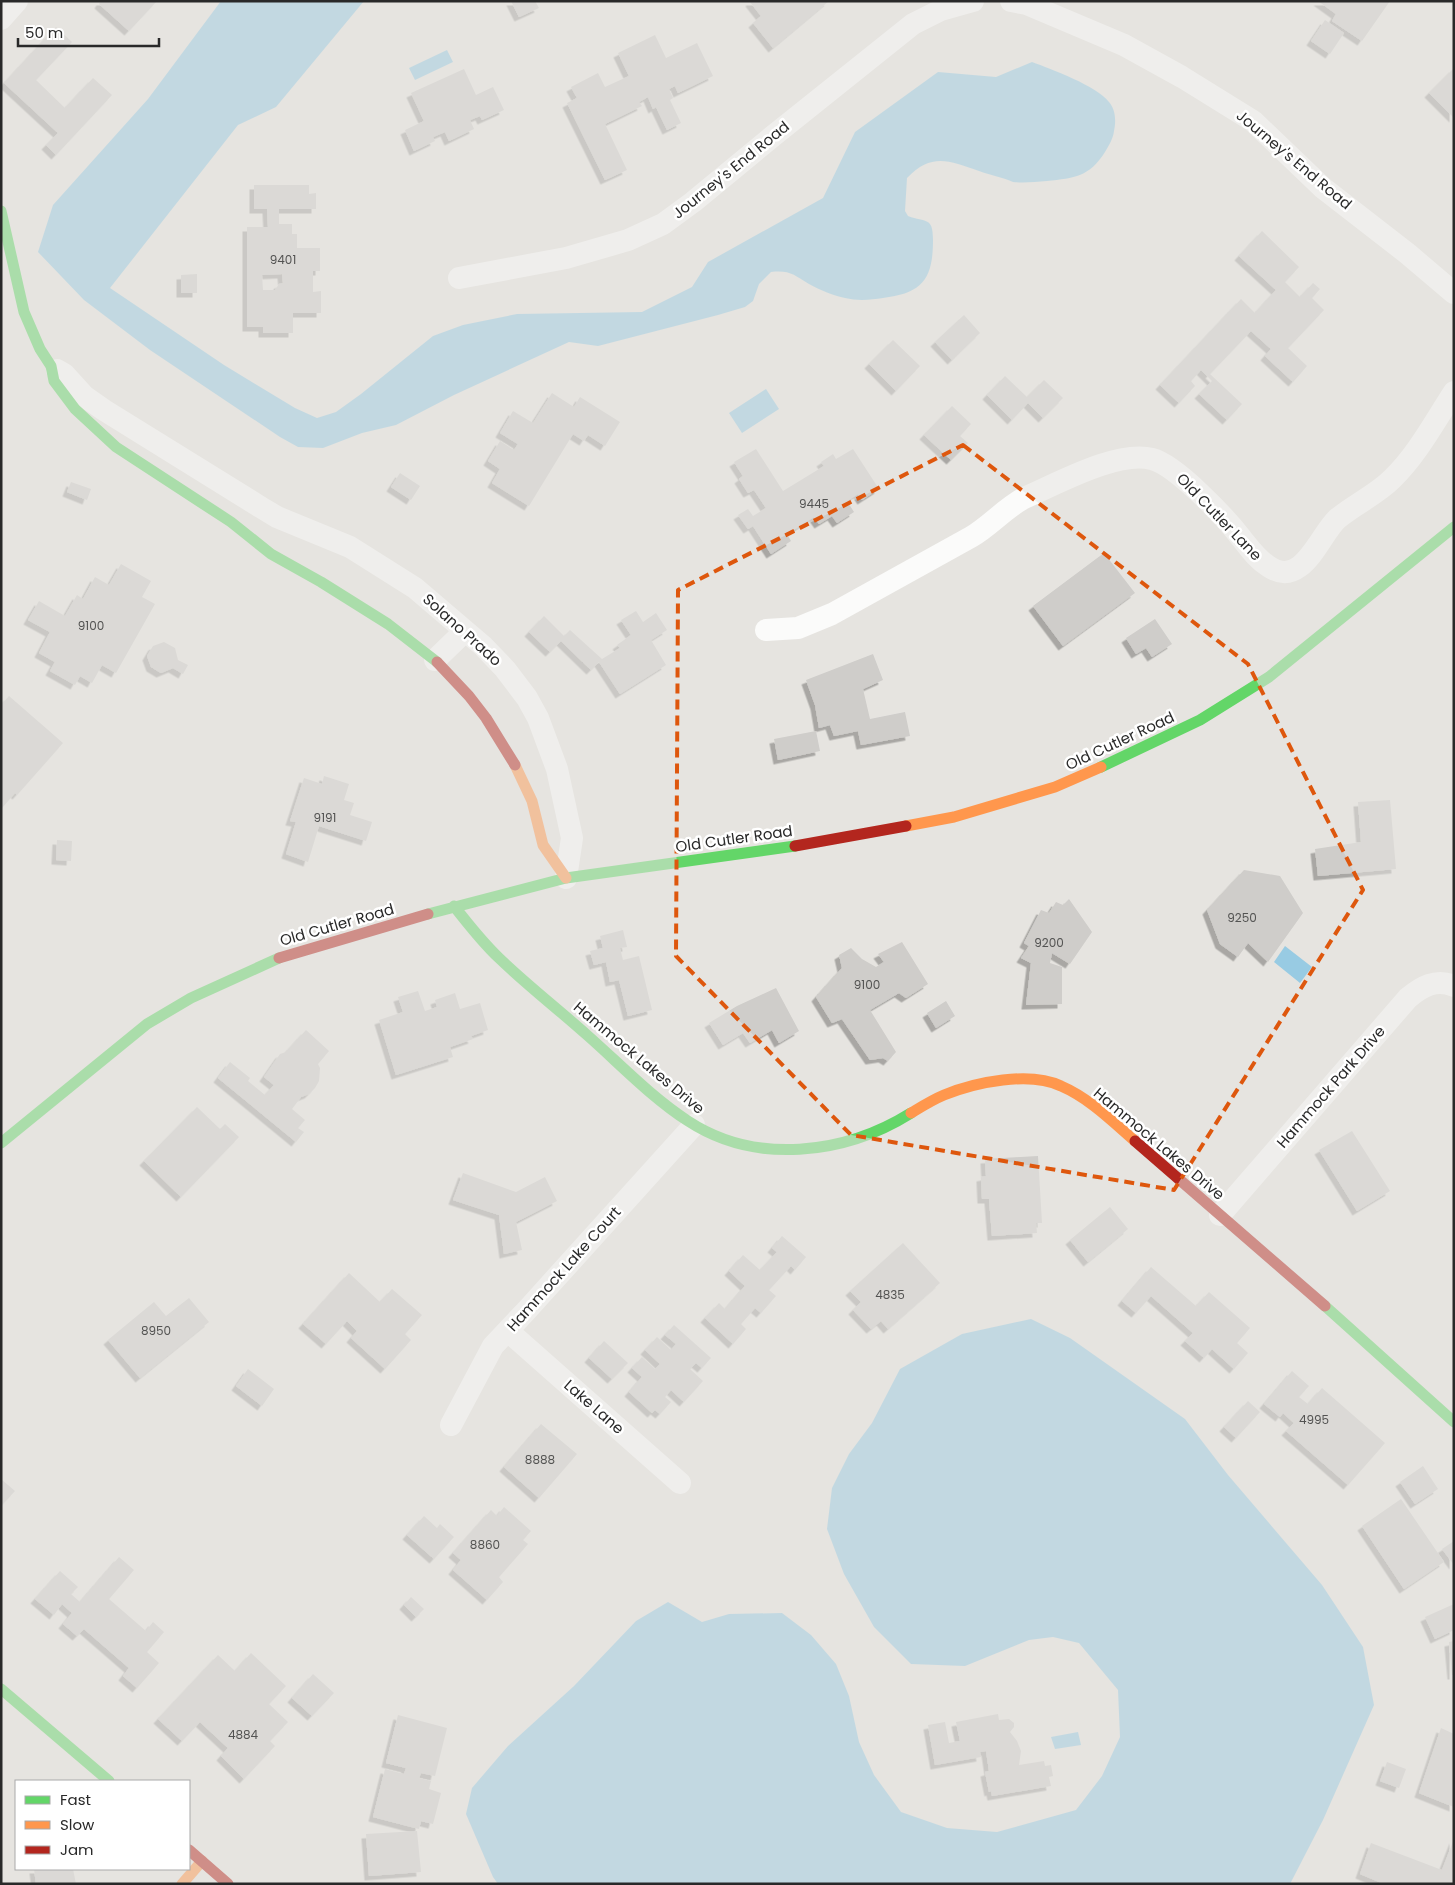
<svg xmlns="http://www.w3.org/2000/svg" width="1455" height="1885" viewBox="0 0 1455 1885" font-family="Poppins,sans-serif">
<style>
.water{fill:#98cbe3}
.building{fill:#cfcdca;fill-rule:evenodd;filter:url(#shadow)}
.lines{fill:none;stroke-linecap:round;stroke-linejoin:round}
.street{stroke:#fbfbfa;stroke-width:22}
.fast{stroke:#63d668;stroke-width:11}
.slow{stroke:#ff974d;stroke-width:11}
.jam{stroke:#b3261e;stroke-width:11}
.marked{fill:none;stroke:#de570d;stroke-width:4;stroke-dasharray:10 6;stroke-linejoin:round}
.labels{text-anchor:middle;stroke-width:5;stroke-linejoin:round;paint-order:stroke}
.number-label{font-size:12px;fill:#535352}
.street-label{font-size:15px;fill:#292929;stroke:#fff}
</style>
<defs>
<filter id="shadow"><feDropShadow dx="-4.5" dy="4.5" stdDeviation="0" flood-color="#0004"/></filter>
</defs>
<rect width="100%" height="100%" fill="#e6e4e0"/>
<path class="water" d="M 221,1 L 364,1 L 276,107 L 238,125 L 110,288 L 224,365 L 295,408 L 317,418 L 336,412 L 361,394 L 433,336 L 463,325 L 517,314 L 642,312 L 692,287 L 708,262 L 823,198 L 855,132 L 938,72 L 996,77 L 1032,62 C 1051,69 1097,86 1109,102 C 1116,110 1116,122 1114,131 C 1113,139 1109,145 1105,152 C 1089,177 1075,178 1047,181 C 1035,182 1024,183 1013,182 C 1002,177 990,175 979,171 C 949,161 932,152 907,178 L 905,211 L 908,216 C 926,223 933,216 933,240 C 933,280 922,293 883,298 C 871,300 857,301 845,298 C 834,296 820,290 809,284 C 794,275 790,270 771,272 L 759,284 L 753,301 L 745,307 L 718,315 L 598,346 L 569,342 L 454,395 L 396,425 L 362,433 L 323,448 L 298,447 L 280,437 L 150,350 L 84,300 L 38,252 L 53,205 L 148,99 Z
M 447,50 L 453,62 L 415,80 L 409,68 Z
M 766,389 L 779,409 L 742,433 L 729,413 Z
M 1285,946 L 1312,967 L 1300,983 L 1274,962 Z
M 1031,1319 L 1070,1338 L 1185,1419 L 1228,1475 L 1322,1585 L 1363,1647 L 1374,1705 L 1323,1820 L 1290,1884 L 498,1884 L 493,1877 L 466,1814 L 472,1788 L 508,1746 L 574,1686 L 636,1621 L 668,1602 L 702,1622 L 729,1614 L 782,1613 L 811,1635 L 836,1664 L 849,1696 L 859,1742 L 874,1775 L 901,1812 L 947,1828 L 997,1832 L 1076,1810 L 1102,1776 L 1120,1737 L 1118,1690 L 1079,1643 L 1053,1637 L 1029,1640 L 965,1666 L 911,1664 L 874,1627 L 844,1574 L 827,1529 L 832,1488 L 849,1454 L 872,1423 L 900,1369 L 962,1334 Z
M 1078,1732 L 1081,1745 L 1055,1749 L 1051,1737 Z"/>
<path class="building" d="M 101,1 L 157,1 L 129,31 L 99,4 Z
M 511,1 L 535,1 L 539,8 L 519,17 Z
M 751,1 L 829,1 L 773,48 L 753,23 L 761,16 L 750,2 Z
M 1318,1 L 1390,1 L 1362,41 L 1332,21 L 1336,14 Z
M 1325,20 L 1344,33 L 1330,54 L 1311,41 Z
M 56,27 L 72,42 L 36,80 L 65,108 L 93,78 L 112,95 L 56,155 L 46,145 L 58,133 L 4,83 Z
M 655,35 L 666,58 L 697,43 L 713,76 L 678,93 L 675,86 L 669,89 L 673,98 L 670,100 L 681,123 L 667,130 L 656,107 L 653,109 L 648,97 L 639,102 L 642,106 L 605,124 L 627,170 L 605,180 L 567,103 L 577,98 L 571,87 L 598,73 L 605,87 L 629,76 L 618,53 Z
M 1454,68 L 1454,118 L 1429,93 Z
M 464,69 L 476,95 L 493,87 L 504,110 L 482,120 L 480,116 L 470,120 L 474,129 L 449,141 L 445,132 L 433,137 L 435,141 L 414,151 L 405,130 L 424,121 L 411,93 Z
M 254,185 L 309,185 L 309,194 L 316,193 L 316,209 L 279,209 L 279,224 L 292,224 L 292,234 L 297,234 L 297,248 L 320,248 L 320,271 L 313,271 L 313,292 L 321,291 L 321,313 L 293,313 L 293,333 L 263,333 L 263,327 L 247,327 L 247,227 L 268,227 L 267,209 L 254,209 ZM 282,274 L 283,283 L 279,284 L 275,290 L 263,290 L 262,275 Z
M 1262,231 L 1299,267 L 1285,282 L 1300,297 L 1313,283 L 1320,289 L 1312,298 L 1324,310 L 1288,348 L 1307,366 L 1293,382 L 1265,356 L 1271,349 L 1251,331 L 1210,374 L 1242,404 L 1227,420 L 1199,394 L 1212,381 L 1201,370 L 1191,381 L 1195,386 L 1179,403 L 1160,385 L 1241,299 L 1255,313 L 1276,290 L 1239,256 Z
M 197,274 L 197,293 L 181,293 L 181,275 Z
M 964,315 L 980,333 L 952,360 L 935,342 Z
M 893,340 L 920,366 L 896,391 L 869,364 Z
M 1005,376 L 1027,397 L 1044,380 L 1063,398 L 1043,418 L 1028,403 L 1012,420 L 987,395 Z
M 552,393 L 574,407 L 580,397 L 620,422 L 605,446 L 588,435 L 584,441 L 573,434 L 529,506 L 492,483 L 500,469 L 488,461 L 500,441 L 514,450 L 518,444 L 500,433 L 513,411 L 533,423 Z
M 952,406 L 971,424 L 960,436 L 968,443 L 951,460 L 924,435 Z
M 756,449 L 783,491 L 824,466 L 821,462 L 833,454 L 836,459 L 853,449 L 879,489 L 862,500 L 858,494 L 847,501 L 854,512 L 837,523 L 832,516 L 819,524 L 814,517 L 787,534 L 791,541 L 771,554 L 753,526 L 748,529 L 738,515 L 748,509 L 753,516 L 766,508 L 754,490 L 748,493 L 739,479 L 743,476 L 734,462 Z
M 400,473 L 420,486 L 411,500 L 391,487 Z
M 71,482 L 91,489 L 87,500 L 67,492 Z
M 1104,553 L 1135,593 L 1063,646 L 1033,606 Z
M 121,564 L 151,581 L 142,597 L 155,604 L 116,673 L 102,665 L 92,683 L 80,676 L 75,685 L 50,671 L 55,662 L 39,653 L 50,632 L 28,620 L 39,601 L 65,616 L 77,595 L 83,599 L 95,577 L 109,585 Z
M 636,611 L 643,622 L 656,613 L 667,630 L 651,640 L 666,665 L 620,694 L 599,662 L 591,670 L 561,641 L 550,652 L 529,632 L 544,616 L 564,636 L 570,630 L 602,659 L 620,648 L 617,645 L 631,635 L 621,620 Z
M 1155,619 L 1172,644 L 1152,657 L 1146,648 L 1136,654 L 1126,638 Z
M 164,642 L 175,648 L 178,660 L 188,665 L 183,674 L 173,668 L 161,673 L 151,667 L 147,656 L 153,646 Z
M 873,654 L 883,680 L 863,689 L 870,719 L 905,712 L 910,736 L 861,745 L 858,731 L 834,736 L 830,725 L 819,728 L 815,705 L 806,680 Z
M 9,696 L 63,743 L 17,795 L 15,793 L 1,809 L 1,705 Z
M 816,731 L 820,751 L 778,760 L 774,739 Z
M 324,776 L 349,784 L 344,800 L 354,803 L 350,815 L 372,822 L 366,841 L 319,826 L 308,862 L 286,854 L 296,822 L 290,821 L 304,778 L 322,784 Z
M 1390,800 L 1396,869 L 1318,876 L 1315,849 L 1361,842 L 1358,802 Z
M 57,840 L 72,841 L 71,861 L 56,860 Z
M 1244,870 L 1280,876 L 1303,913 L 1268,962 L 1248,943 L 1238,957 L 1220,944 L 1207,910 Z
M 1069,899 L 1092,932 L 1070,964 L 1052,953 L 1050,963 L 1062,967 L 1062,1004 L 1026,1005 L 1031,963 L 1021,958 L 1029,946 L 1024,943 L 1041,910 L 1049,913 L 1056,902 L 1063,905 Z
M 623,930 L 627,947 L 620,948 L 623,960 L 639,956 L 652,1010 L 628,1016 L 619,980 L 610,982 L 606,962 L 594,965 L 590,951 L 603,948 L 600,936 Z
M 902,942 L 928,984 L 906,998 L 899,993 L 870,1010 L 896,1052 L 888,1061 L 883,1058 L 870,1060 L 842,1019 L 832,1023 L 816,997 L 842,968 L 839,955 L 851,948 L 862,959 L 876,967 L 884,962 L 878,954 Z
M 776,988 L 799,1031 L 779,1043 L 772,1030 L 750,1043 L 743,1033 L 723,1045 L 709,1023 L 737,1006 Z
M 418,991 L 425,1011 L 437,1007 L 435,1000 L 455,993 L 460,1009 L 480,1003 L 488,1030 L 471,1036 L 473,1039 L 450,1047 L 453,1057 L 396,1075 L 379,1020 L 403,1012 L 398,997 Z
M 946,1001 L 955,1016 L 936,1028 L 927,1013 Z
M 306,1030 L 329,1051 L 318,1064 L 320,1068 L 319,1081 L 315,1088 L 309,1094 L 301,1097 L 292,1109 L 305,1120 L 298,1128 L 304,1132 L 296,1142 L 218,1078 L 230,1062 L 250,1078 L 248,1081 L 265,1095 L 274,1085 L 264,1077 L 280,1054 L 286,1052 Z
M 197,1107 L 220,1129 L 225,1124 L 239,1137 L 181,1197 L 144,1161 Z
M 1352,1131 L 1390,1191 L 1357,1211 L 1319,1150 Z
M 1038,1156 L 1042,1223 L 1036,1223 L 1037,1233 L 992,1236 L 989,1199 L 982,1199 L 981,1177 L 986,1176 L 985,1159 Z
M 463,1173 L 516,1192 L 545,1177 L 557,1201 L 516,1222 L 522,1250 L 504,1254 L 499,1215 L 453,1200 Z
M 1110,1207 L 1128,1229 L 1088,1262 L 1070,1240 Z
M 782,1236 L 806,1257 L 795,1270 L 791,1266 L 769,1290 L 776,1296 L 761,1313 L 755,1308 L 741,1324 L 746,1329 L 733,1344 L 705,1318 L 719,1303 L 725,1309 L 745,1286 L 729,1271 L 743,1255 L 760,1270 L 777,1252 L 772,1248 Z
M 903,1243 L 940,1283 L 888,1329 L 881,1321 L 871,1329 L 853,1310 L 861,1302 L 850,1291 Z
M 1151,1267 L 1196,1306 L 1209,1292 L 1250,1328 L 1237,1343 L 1248,1353 L 1234,1369 L 1212,1349 L 1204,1358 L 1185,1341 L 1193,1333 L 1151,1296 L 1136,1313 L 1122,1301 Z
M 349,1273 L 380,1302 L 392,1289 L 422,1315 L 405,1334 L 411,1340 L 385,1369 L 351,1338 L 357,1331 L 347,1321 L 326,1344 L 303,1324 Z
M 189,1298 L 209,1322 L 140,1378 L 108,1340 L 154,1302 L 166,1316 Z
M 674,1325 L 711,1358 L 702,1368 L 696,1363 L 690,1369 L 703,1381 L 684,1402 L 671,1390 L 665,1397 L 671,1402 L 660,1414 L 655,1410 L 652,1413 L 629,1392 L 642,1377 L 632,1368 L 642,1357 L 655,1369 L 660,1364 L 645,1350 L 657,1337 L 671,1350 L 676,1344 L 665,1335 Z
M 604,1341 L 628,1363 L 612,1379 L 589,1358 Z
M 248,1369 L 274,1389 L 262,1406 L 236,1386 Z
M 1292,1371 L 1309,1386 L 1299,1397 L 1308,1404 L 1322,1388 L 1385,1443 L 1348,1485 L 1286,1431 L 1294,1423 L 1283,1413 L 1280,1417 L 1264,1404 Z
M 1248,1401 L 1260,1412 L 1236,1438 L 1224,1427 Z
M 541,1424 L 577,1454 L 539,1498 L 504,1467 Z
M 1423,1466 L 1438,1489 L 1415,1504 L 1400,1482 Z
M 1,1479 L 15,1491 L 1,1506 Z
M 1401,1499 L 1444,1562 L 1404,1589 L 1362,1526 Z
M 504,1507 L 531,1531 L 523,1540 L 528,1544 L 499,1577 L 503,1582 L 487,1600 L 453,1570 L 461,1560 L 453,1553 L 491,1510 L 497,1516 Z
M 424,1516 L 437,1528 L 440,1524 L 454,1537 L 434,1559 L 407,1535 Z
M 1454,1541 L 1454,1565 L 1442,1549 Z
M 119,1557 L 134,1570 L 109,1599 L 146,1631 L 153,1622 L 164,1632 L 147,1652 L 159,1663 L 137,1688 L 123,1676 L 129,1668 L 84,1629 L 77,1636 L 63,1624 L 72,1613 L 62,1604 L 54,1615 L 35,1599 L 60,1571 L 78,1587 L 71,1594 L 80,1602 Z
M 411,1597 L 424,1609 L 416,1617 L 404,1605 Z
M 1454,1604 L 1454,1630 L 1435,1639 L 1425,1617 Z
M 1454,1641 L 1454,1675 L 1452,1675 L 1449,1642 Z
M 251,1653 L 286,1686 L 269,1704 L 288,1722 L 270,1741 L 275,1746 L 244,1779 L 221,1756 L 228,1748 L 200,1722 L 182,1741 L 158,1719 L 218,1655 L 235,1671 Z
M 313,1674 L 334,1693 L 312,1716 L 292,1698 Z
M 998,1714 L 999,1720 L 1009,1719 L 1014,1723 L 1014,1727 L 1010,1732 L 1017,1741 L 1021,1751 L 1019,1765 L 1044,1761 L 1045,1766 L 1051,1765 L 1053,1776 L 1049,1777 L 1051,1786 L 992,1796 L 991,1791 L 989,1792 L 985,1772 L 989,1771 L 986,1751 L 980,1752 L 981,1757 L 935,1765 L 928,1725 L 945,1722 L 949,1743 L 960,1741 L 956,1722 Z
M 398,1715 L 447,1728 L 435,1776 L 421,1773 L 419,1778 L 431,1781 L 429,1789 L 441,1793 L 433,1824 L 421,1821 L 419,1829 L 373,1817 L 385,1769 L 404,1774 L 406,1768 L 386,1763 Z
M 1441,1728 L 1454,1734 L 1454,1807 L 1419,1793 Z
M 1387,1762 L 1406,1769 L 1399,1788 L 1380,1781 Z
M 417,1831 L 421,1872 L 369,1876 L 366,1834 Z
M 1454,1839 L 1454,1884 L 1384,1884 L 1360,1874 L 1371,1843 L 1442,1870 Z
M 34,1869 L 73,1869 L 76,1884 L 36,1884 Z"/>
<g class="lines">
<path class="street" d="M 1011,1 L 1027,4 L 1124,45 L 1182,77 L 1253,121 L 1323,188 L 1408,254 L 1454,293
M 1,19 L 17,1
M 459,278 L 566,258 L 628,240 L 663,224 L 693,202 L 773,136 L 913,24 L 941,10 L 973,1
M 57,370 L 64,374 L 84,396 L 104,410 L 262,508 L 277,517 L 350,547 L 415,588 L 483,646 L 505,669 L 527,698 L 538,718 L 557,769 L 572,838 L 566,878
M 766,630 L 798,628 L 832,614 L 971,537 C 990,526 1004,509 1024,498 C 1057,484 1117,450 1152,459 C 1176,465 1226,518 1242,539 C 1250,549 1257,559 1268,566 C 1302,590 1319,536 1337,519 C 1355,504 1376,495 1392,479 C 1417,455 1435,421 1454,392
M 435,660 L 465,631
M 1220,1215 L 1408,998 C 1421,987 1436,978 1454,986
M 508,1331 L 680,1483
M 451,1425 L 493,1346 L 527,1310 L 694,1125"/>
<path class="fast" d="M 1,211 L 24,312 L 40,349 L 51,366 L 54,381 L 75,409 L 116,447 L 231,522 L 271,554 L 321,582 L 388,624 L 437,662
M 1101,767 L 1200,720 L 1269,677 L 1454,527
M 454,906 C 468,924 482,942 499,958 C 527,985 558,1009 587,1035 C 620,1064 651,1097 688,1121 C 755,1165 844,1155 911,1113
M 428,914 L 566,878 L 795,846
M 1,1143 L 147,1024 L 191,998 L 279,958
M 1325,1306 L 1454,1422
M 1,1689 L 109,1781"/>
<path class="slow" d="M 515,765 L 532,801 L 543,845 L 566,878
M 906,826 L 954,817 L 1055,787 L 1101,767
M 911,1113 C 921,1107 932,1100 944,1095 C 976,1082 1030,1071 1061,1086 C 1089,1098 1112,1121 1135,1141
M 182,1884 L 202,1861"/>
<path class="jam" d="M 437,662 L 469,696 L 486,718 L 515,765
M 795,846 L 906,826
M 279,958 L 428,914
M 1135,1141 L 1325,1306
M 189,1850 L 228,1884"/>
</g>
<path d="M0 0H1455V1885H0ZM 963,445 L 1248,664 L 1363,890 L 1174,1190 L 851,1135 L 676,956 L 678,590 Z" fill="#e6e4e0" fill-opacity=".55" fill-rule="evenodd"/>
<path class="marked" d="M 963,445 L 1248,664 L 1363,890 L 1174,1190 L 851,1135 L 676,956 L 678,590 Z"/>
<g class="labels">
<g class="number-label">
<text x="283" y="264">9401</text>
<text x="814" y="508">9445</text>
<text x="91" y="630">9100</text>
<text x="325" y="822">9191</text>
<text x="1242" y="922">9250</text>
<text x="1049" y="947">9200</text>
<text x="867" y="989">9100</text>
<text x="890" y="1299">4835</text>
<text x="156" y="1335">8950</text>
<text x="1314" y="1424">4995</text>
<text x="540" y="1464">8888</text>
<text x="485" y="1549">8860</text>
<text x="243" y="1739">4884</text>
</g>
<g class="street-label">
<text transform="translate(1294 160) rotate(40)" y="5">Journey's End Road</text>
<text transform="translate(731 170) rotate(-39)" y="5">Journey's End Road</text>
<text transform="translate(1219 517) rotate(46)" y="5">Old Cutler Lane</text>
<text transform="translate(462 630) rotate(42)" y="5">Solano Prado</text>
<text transform="translate(1120 741) rotate(-25)" y="5">Old Cutler Road</text>
<text transform="translate(734 839) rotate(-8)" y="5">Old Cutler Road</text>
<text transform="translate(337 925) rotate(-16)" y="5">Old Cutler Road</text>
<text transform="translate(639 1058) rotate(40)" y="5">Hammock Lakes Drive</text>
<text transform="translate(1331 1087) rotate(-49)" y="5">Hammock Park Drive</text>
<text transform="translate(1159 1144) rotate(40)" y="5">Hammock Lakes Drive</text>
<text transform="translate(564 1269) rotate(-48)" y="5">Hammock Lake Court</text>
<text transform="translate(594 1407) rotate(41)" y="5">Lake Lane</text>
</g>
</g>
<rect width="1455" height="1885" fill="none" stroke="#292929" stroke-width="5"/>
<rect x="15" y="1780" width="175" height="90" fill="#ffffff" stroke="#a9a9a9"/>
<rect x="25" y="1796" width="25" height="8" fill="#63d668" stroke="#a9a9a9"/>
<text x="60" y="1805" font-size="15" fill="#292929">Fast</text>
<rect x="25" y="1821" width="25" height="8" fill="#ff974d" stroke="#a9a9a9"/>
<text x="60" y="1830" font-size="15" fill="#292929">Slow</text>
<rect x="25" y="1846" width="25" height="8" fill="#b3261e" stroke="#a9a9a9"/>
<text x="60" y="1855" font-size="15" fill="#292929">Jam</text>
<path d="M18 38v8h141v-8" fill="none" stroke="#292929" stroke-width="2.5"/>
<text x="25" y="38" font-size="15" fill="#292929" stroke="#ffffff" stroke-width="4" paint-order="stroke">50 m</text>
</svg>
